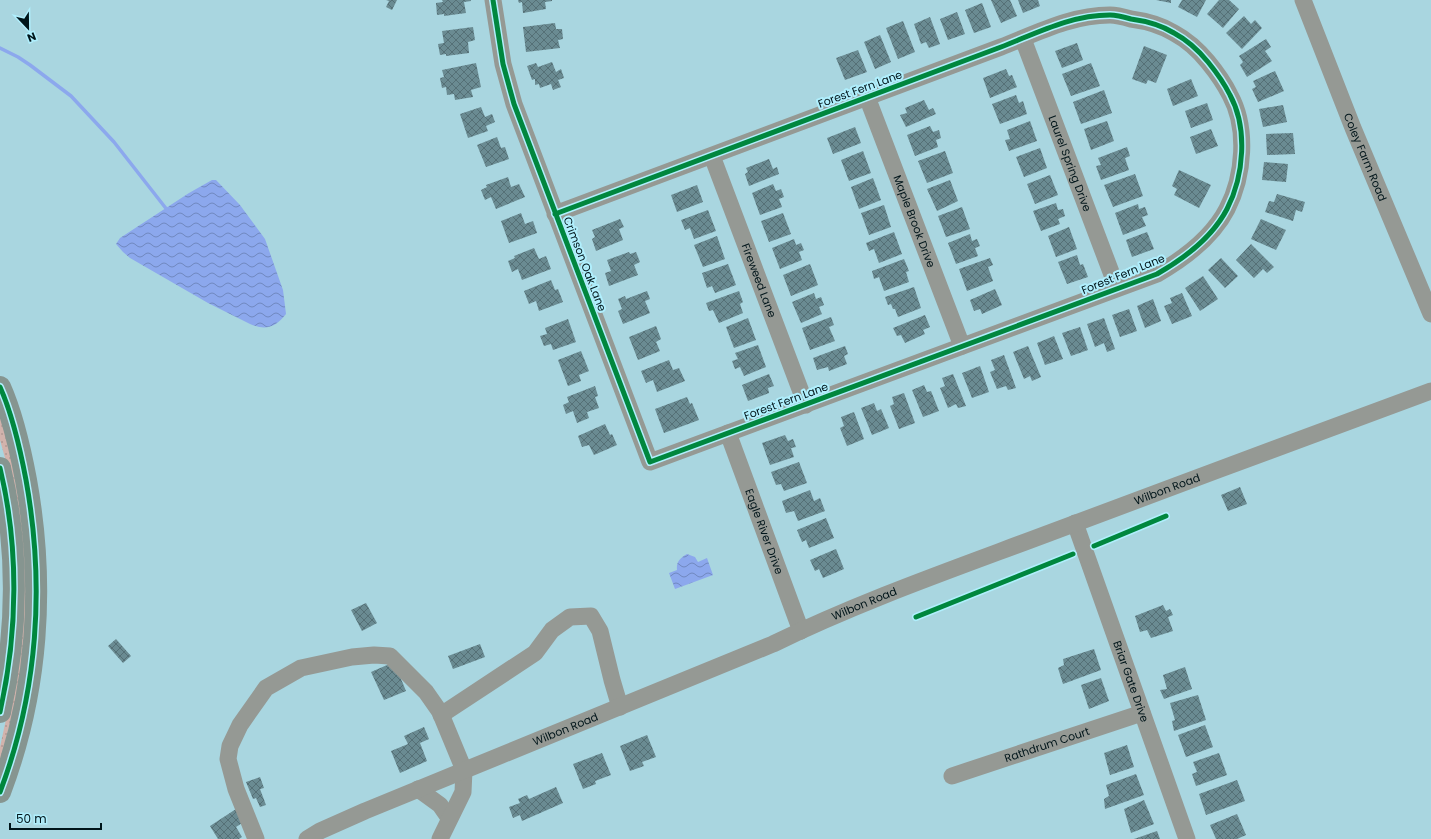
<svg xmlns="http://www.w3.org/2000/svg" width="1431" height="839" viewBox="0 0 1431 839" font-family="Poppins,sans-serif">
<style>
.grass{fill:url(#grass-dots)}
.water{fill:url(#water-waves)}
.lines{fill:none;stroke-linecap:round;stroke-linejoin:round}
.stream{stroke:#8ca8ed;stroke-width:3.5}
.building{fill:url(#building-cross-hatch)}
.minor{stroke:#959994;stroke-width:17}
.highway{stroke:#869590;stroke-width:22}
.cycleway-casing{stroke:#b0effd;stroke-width:8}
.cycleway{stroke:#00873e;stroke-width:5}
.labels{text-anchor:middle;stroke-width:4;stroke-linejoin:round;paint-order:stroke}
.street-label{font-size:11px;fill:#00151a;stroke:#b0effd}
</style>
<defs>
<pattern id="grass-dots" width="8" height="8" patternUnits="userSpaceOnUse"><rect width="8" height="8" fill="#d2b3ac"/><path d="M2 2h.1M6 6h.1" fill="none" stroke="#b29993" stroke-width="1.8" stroke-linecap="round"/></pattern>
<pattern id="water-waves" width="16" height="10" patternUnits="userSpaceOnUse"><rect width="16" height="10" fill="#8ca8ed"/><path d="M0 5q4-4 8 0t8 0" fill="none" stroke="#7088bf"/></pattern>
<pattern id="building-cross-hatch" width="8" height="8" patternUnits="userSpaceOnUse"><rect width="8" height="8" fill="#6a8b92"/><path d="M0 0l8 8M0 8l8-8" fill="none" stroke="#557076"/></pattern>
</defs>
<rect width="100%" height="100%" fill="#a9d6e0"/>
<path class="grass" d="M 0,409 L 5,424 L 28,551 L 24,670 L 0,761 L 0,747 L 10,701 L 8,469 L 0,440 Z"/>
<path class="water" d="M 212,180 L 216,180 L 240,205 L 265,239 L 283,290 L 286,314 C 276,327 266,331 250,324 L 208,303 L 130,258 L 123,252 L 116,244 L 120,238 L 189,193 Z
M 687,554 L 695,557 L 698,562 L 707,558 L 713,575 L 675,589 L 669,573 L 677,570 C 676,562 680,558 687,554 Z"/>
<g class="lines">
<path class="stream" d="M 0,48 L 18,57 L 30,65 L 71,96 L 114,142 L 168,211"/>
</g>
<path class="building" d="M 386,0 L 397,0 L 392,10 L 386,7 L 389,1 Z
M 442,0 L 471,0 L 471,1 L 464,2 L 466,13 L 444,16 L 444,14 L 437,15 L 436,3 L 443,2 Z
M 518,0 L 552,0 L 552,1 L 545,2 L 546,9 L 523,13 L 522,2 L 519,3 Z
M 991,0 L 1010,0 L 1017,16 L 1001,23 Z
M 1018,0 L 1038,0 L 1040,6 L 1023,13 Z
M 1156,0 L 1171,0 L 1171,3 Z
M 1182,0 L 1206,0 L 1197,17 L 1178,7 Z
M 1219,0 L 1229,0 L 1239,9 L 1223,28 L 1207,14 Z
M 982,3 L 991,27 L 974,33 L 965,10 Z
M 957,12 L 965,34 L 948,40 L 940,19 Z
M 1244,16 L 1251,24 L 1255,20 L 1262,28 L 1242,49 L 1226,33 Z
M 930,17 L 940,44 L 929,48 L 926,42 L 921,44 L 914,24 Z
M 903,21 L 915,52 L 898,59 L 886,28 Z
M 555,23 L 556,29 L 562,29 L 563,39 L 558,40 L 560,48 L 526,52 L 523,27 Z
M 473,27 L 475,40 L 468,42 L 469,53 L 446,56 L 446,54 L 440,55 L 438,44 L 444,43 L 442,31 Z
M 880,35 L 891,62 L 875,69 L 864,42 Z
M 1266,39 L 1271,47 L 1265,51 L 1272,61 L 1247,77 L 1240,65 L 1243,62 L 1239,56 Z
M 1077,43 L 1083,60 L 1062,68 L 1055,51 Z
M 1144,46 L 1167,55 L 1156,83 L 1148,80 L 1146,84 L 1132,79 Z
M 858,50 L 867,72 L 845,80 L 836,58 Z
M 552,62 L 556,72 L 561,69 L 564,78 L 558,80 L 561,87 L 553,90 L 551,84 L 540,88 L 539,84 L 535,85 L 535,79 L 532,80 L 527,66 L 536,63 L 538,67 Z
M 476,63 L 481,87 L 471,90 L 473,97 L 455,100 L 454,94 L 447,95 L 446,87 L 442,88 L 440,78 L 444,77 L 442,70 Z
M 1091,63 L 1100,86 L 1071,96 L 1062,74 Z
M 1006,69 L 1009,76 L 1012,75 L 1017,87 L 990,98 L 983,78 Z
M 1275,71 L 1284,91 L 1258,102 L 1252,89 L 1256,87 L 1253,81 Z
M 1191,79 L 1198,96 L 1173,106 L 1167,89 Z
M 1104,90 L 1112,113 L 1081,124 L 1073,102 Z
M 1016,95 L 1019,103 L 1023,101 L 1027,114 L 1000,124 L 992,104 Z
M 924,100 L 929,110 L 933,108 L 936,114 L 906,127 L 900,115 L 907,113 L 905,108 Z
M 1207,103 L 1213,120 L 1191,128 L 1185,111 Z
M 1283,105 L 1287,122 L 1263,127 L 1259,109 Z
M 481,107 L 485,117 L 492,114 L 495,122 L 486,126 L 488,131 L 468,138 L 460,114 Z
M 1030,121 L 1037,141 L 1009,151 L 1005,140 L 1010,139 L 1007,130 Z
M 1107,121 L 1114,141 L 1091,150 L 1084,129 Z
M 930,126 L 933,132 L 939,130 L 941,138 L 936,140 L 938,147 L 915,156 L 907,135 Z
M 855,127 L 861,143 L 833,154 L 827,138 Z
M 1211,129 L 1218,146 L 1196,154 L 1190,137 Z
M 1293,133 L 1295,154 L 1267,155 L 1266,134 Z
M 497,137 L 501,148 L 505,147 L 509,159 L 486,167 L 477,145 Z
M 1127,147 L 1130,156 L 1125,158 L 1129,170 L 1101,180 L 1096,166 L 1101,165 L 1098,158 Z
M 1040,148 L 1047,168 L 1024,177 L 1016,157 Z
M 863,151 L 871,173 L 849,181 L 841,160 Z
M 945,151 L 953,173 L 927,183 L 918,161 Z
M 769,159 L 773,169 L 777,167 L 779,174 L 749,186 L 745,174 L 748,172 L 746,168 Z
M 1264,162 L 1288,164 L 1286,182 L 1262,180 Z
M 1179,170 L 1211,185 L 1199,208 L 1174,195 L 1177,189 L 1172,186 Z
M 1135,174 L 1143,196 L 1113,207 L 1104,185 Z
M 1050,175 L 1058,195 L 1035,204 L 1027,184 Z
M 508,177 L 511,187 L 519,184 L 525,197 L 496,209 L 491,197 L 485,200 L 481,190 L 487,187 L 486,185 Z
M 873,178 L 881,200 L 859,209 L 851,187 Z
M 950,180 L 958,201 L 937,211 L 927,189 Z
M 773,184 L 776,191 L 781,189 L 784,197 L 779,199 L 782,207 L 760,215 L 752,193 Z
M 697,185 L 703,202 L 677,212 L 671,195 Z
M 1277,194 L 1305,202 L 1302,212 L 1296,210 L 1293,221 L 1265,212 L 1269,201 L 1274,202 Z
M 1056,203 L 1058,210 L 1063,209 L 1065,216 L 1058,219 L 1060,224 L 1041,231 L 1033,211 Z
M 1138,204 L 1139,209 L 1145,207 L 1148,215 L 1142,217 L 1146,226 L 1123,235 L 1115,213 Z
M 884,205 L 891,227 L 869,235 L 861,213 Z
M 962,207 L 970,229 L 946,237 L 938,216 Z
M 708,210 L 716,231 L 694,239 L 690,228 L 685,230 L 681,220 Z
M 521,213 L 525,224 L 533,221 L 537,233 L 509,243 L 501,221 Z
M 783,213 L 791,234 L 769,242 L 761,221 Z
M 620,219 L 624,227 L 619,229 L 623,240 L 596,251 L 592,239 L 595,237 L 592,230 Z
M 1261,219 L 1286,230 L 1276,250 L 1251,239 Z
M 1069,227 L 1077,249 L 1056,257 L 1048,236 Z
M 894,232 L 902,254 L 879,263 L 874,249 L 869,251 L 866,243 Z
M 1147,232 L 1154,249 L 1132,257 L 1126,240 Z
M 970,234 L 972,241 L 977,239 L 980,246 L 975,248 L 978,256 L 956,264 L 948,243 Z
M 717,236 L 725,259 L 703,267 L 694,245 Z
M 794,239 L 796,245 L 801,243 L 804,250 L 799,252 L 802,260 L 780,269 L 772,248 Z
M 1251,244 L 1274,267 L 1267,273 L 1263,269 L 1254,278 L 1236,260 Z
M 534,248 L 539,259 L 546,256 L 551,269 L 522,280 L 518,269 L 512,272 L 508,261 L 515,258 L 514,256 Z
M 629,252 L 630,254 L 636,252 L 640,262 L 634,265 L 638,275 L 609,286 L 605,273 L 611,271 L 607,260 Z
M 1077,255 L 1080,265 L 1083,264 L 1088,277 L 1067,284 L 1058,262 Z
M 990,258 L 993,265 L 988,267 L 993,281 L 967,291 L 959,269 Z
M 1221,258 L 1238,276 L 1225,288 L 1208,270 Z
M 904,259 L 909,271 L 906,272 L 909,282 L 884,291 L 879,277 L 874,279 L 872,271 Z
M 728,264 L 736,285 L 715,293 L 712,286 L 707,288 L 702,273 Z
M 810,264 L 818,285 L 791,296 L 783,275 Z
M 1203,276 L 1218,299 L 1200,311 L 1185,288 Z
M 551,280 L 555,290 L 558,289 L 563,302 L 539,311 L 536,301 L 529,304 L 524,291 Z
M 914,287 L 921,308 L 898,317 L 895,309 L 893,309 L 891,304 L 888,305 L 885,297 Z
M 995,289 L 1002,305 L 982,314 L 980,309 L 974,311 L 970,300 Z
M 647,291 L 650,299 L 645,301 L 650,313 L 623,324 L 618,311 L 622,309 L 618,299 L 625,296 L 626,299 Z
M 739,291 L 743,302 L 740,304 L 743,313 L 719,323 L 713,310 L 709,311 L 706,303 Z
M 814,293 L 816,299 L 821,297 L 824,305 L 819,307 L 822,314 L 801,323 L 792,302 Z
M 1182,293 L 1192,316 L 1172,324 L 1164,306 L 1172,303 L 1170,298 Z
M 1153,299 L 1161,321 L 1145,328 L 1137,306 Z
M 1129,309 L 1137,331 L 1120,337 L 1112,315 Z
M 925,315 L 930,327 L 923,330 L 925,334 L 905,343 L 901,335 L 897,336 L 893,328 Z
M 831,317 L 834,325 L 829,327 L 835,341 L 810,350 L 802,328 Z
M 748,318 L 756,340 L 734,348 L 726,327 Z
M 1104,318 L 1115,349 L 1107,352 L 1104,343 L 1095,347 L 1087,324 Z
M 568,319 L 576,342 L 553,350 L 551,344 L 544,346 L 540,336 L 547,334 L 545,328 Z
M 656,326 L 661,339 L 656,342 L 660,351 L 638,360 L 629,337 Z
M 1080,327 L 1088,350 L 1071,356 L 1062,333 Z
M 1054,336 L 1063,359 L 1045,365 L 1037,343 Z
M 758,345 L 766,367 L 744,376 L 740,367 L 735,369 L 732,361 L 738,359 L 735,353 Z
M 845,346 L 848,354 L 844,356 L 847,364 L 829,371 L 828,367 L 817,370 L 813,358 Z
M 1028,346 L 1041,377 L 1032,381 L 1030,376 L 1024,379 L 1013,352 Z
M 581,351 L 589,371 L 579,375 L 581,381 L 568,386 L 558,360 Z
M 1004,355 L 1016,388 L 1008,390 L 1006,386 L 997,389 L 990,372 L 995,370 L 991,360 Z
M 669,360 L 673,370 L 679,368 L 685,381 L 657,392 L 653,380 L 646,383 L 641,371 Z
M 980,366 L 989,392 L 972,398 L 962,373 Z
M 769,374 L 774,386 L 768,388 L 769,393 L 748,401 L 742,385 Z
M 953,374 L 966,406 L 958,408 L 956,404 L 948,408 L 940,388 L 945,386 L 942,378 Z
M 924,385 L 927,392 L 931,391 L 939,411 L 923,417 L 912,390 Z
M 595,386 L 598,396 L 595,397 L 599,408 L 587,412 L 589,418 L 577,423 L 573,411 L 566,414 L 563,405 L 569,402 L 567,397 Z
M 904,393 L 915,423 L 899,429 L 890,406 L 894,404 L 892,397 Z
M 687,397 L 690,404 L 692,403 L 699,420 L 664,433 L 655,409 Z
M 874,403 L 877,411 L 881,409 L 889,428 L 872,435 L 861,408 Z
M 854,412 L 864,439 L 847,446 L 840,428 L 844,426 L 841,417 Z
M 605,424 L 610,435 L 612,434 L 617,445 L 594,455 L 589,445 L 582,447 L 578,436 Z
M 785,435 L 788,441 L 793,439 L 796,447 L 791,448 L 794,457 L 770,465 L 762,443 Z
M 799,462 L 807,483 L 784,491 L 781,484 L 776,485 L 771,472 Z
M 1240,487 L 1247,504 L 1228,511 L 1221,495 Z
M 810,490 L 814,501 L 820,498 L 825,511 L 798,521 L 794,511 L 786,513 L 782,501 Z
M 826,518 L 834,538 L 809,548 L 806,540 L 802,542 L 797,530 Z
M 836,549 L 844,569 L 823,578 L 819,569 L 815,571 L 810,560 Z
M 366,603 L 377,623 L 362,631 L 351,610 Z
M 1163,605 L 1166,611 L 1170,609 L 1173,615 L 1168,617 L 1173,631 L 1151,638 L 1147,630 L 1140,632 L 1135,616 Z
M 116,639 L 131,656 L 123,663 L 108,646 Z
M 480,644 L 485,657 L 453,669 L 448,656 Z
M 1094,649 L 1101,670 L 1063,684 L 1058,668 L 1064,665 L 1063,659 Z
M 394,662 L 406,691 L 384,700 L 371,672 Z
M 1185,667 L 1192,689 L 1164,699 L 1160,690 L 1167,689 L 1163,675 Z
M 1101,678 L 1109,701 L 1089,709 L 1081,685 Z
M 1198,695 L 1206,720 L 1174,731 L 1172,721 L 1175,720 L 1170,703 Z
M 1205,725 L 1213,747 L 1186,757 L 1178,735 Z
M 424,727 L 429,739 L 420,743 L 427,761 L 400,773 L 391,751 L 408,744 L 404,736 Z
M 647,735 L 656,757 L 642,762 L 644,766 L 630,771 L 620,746 Z
M 1127,745 L 1134,767 L 1110,775 L 1104,753 Z
M 602,753 L 611,775 L 595,781 L 596,784 L 583,789 L 573,764 Z
M 1219,753 L 1227,775 L 1196,786 L 1192,774 L 1197,772 L 1193,762 Z
M 1136,774 L 1144,795 L 1105,809 L 1104,799 L 1109,796 L 1106,785 Z
M 260,777 L 264,788 L 260,789 L 266,805 L 260,807 L 256,798 L 253,799 L 246,782 Z
M 1237,780 L 1245,801 L 1206,815 L 1199,794 Z
M 556,787 L 563,803 L 522,821 L 520,815 L 513,818 L 509,807 L 520,803 L 518,799 L 527,795 L 529,799 Z
M 1144,800 L 1154,824 L 1131,833 L 1124,809 Z
M 236,809 L 245,821 L 236,827 L 242,837 L 239,839 L 218,839 L 210,826 Z
M 1237,814 L 1246,835 L 1237,839 L 1216,839 L 1210,825 Z
M 1157,831 L 1160,839 L 1134,839 Z"/>
<g class="lines">
<g class="minor">
<path d="M 493,0 L 503,64 L 514,104 L 650,462 L 1157,274 C 1185,258 1212,238 1227,209 C 1244,176 1248,128 1230,95 C 1224,83 1217,73 1208,62 C 1199,51 1187,40 1174,33 C 1161,25 1146,21 1131,19 C 1124,17 1117,15 1110,15 C 1071,15 1037,33 1001,47 L 555,214"/>
<path id="s1" d="M 1303,0 L 1353,128 L 1431,314"/>
<path id="s2" d="M 1023,39 L 1117,288"/>
<path id="s3" d="M 867,97 L 962,346"/>
<path id="s4" d="M 712,156 L 806,405"/>
<path id="s5" d="M 728,433 L 801,631"/>
<path id="s6" d="M 1075,523 L 1187,839"/>
<path d="M 441,715 L 535,653 L 552,630 L 570,617 L 591,616 L 600,631 L 612,680 L 620,707"/>
<path id="s7" d="M 952,776 L 1142,713"/>
<path d="M 418,789 L 440,805 L 449,818"/>
<path d="M 256,839 L 236,789 L 228,759 L 230,746 L 240,725 L 266,688 L 301,668 L 352,657 L 374,655 L 390,656 L 426,692 L 440,712 L 464,770 L 463,792 L 440,839"/>
<path id="s8" d="M 307,839 L 320,831 L 365,811 L 773,644 C 863,600 959,567 1052,532 C 1178,485 1305,437 1431,391"/>
</g>
<path class="highway" d="M 0,387 C 13,416 20,448 26,480 C 45,585 38,692 0,792
M 0,468 C 19,547 18,632 0,712"/>
<defs>
<path id="cycleway" d="M 493,0 L 503,64 L 514,104 L 650,462 L 1157,274 C 1185,258 1212,238 1227,209 C 1244,176 1248,128 1230,95 C 1224,83 1217,73 1208,62 C 1199,51 1187,40 1174,33 C 1161,25 1146,21 1131,19 C 1124,17 1117,15 1110,15 C 1071,15 1037,33 1001,47 L 555,214
M 0,387 C 13,416 20,448 26,480 C 45,585 38,692 0,792
M 0,468 C 19,547 18,632 0,712
M 1094,546 L 1166,516
M 916,617 L 1073,554"/>
</defs>
<use href="#cycleway" class="cycleway-casing"/>
<use href="#cycleway" class="cycleway"/>
</g>
<g class="labels">
<g class="street-label">
<text transform="translate(860 89) rotate(-20)" y="4">Forest Fern Lane</text>
<text dy="4" stroke="none"><textPath href="#s1" startOffset="169">Coley Farm Road</textPath></text>
<text dy="4" stroke="none"><textPath href="#s2" startOffset="133">Laurel Spring Drive</textPath></text>
<text dy="4" stroke="none"><textPath href="#s3" startOffset="133">Maple Brook Drive</textPath></text>
<text transform="translate(585 264) rotate(69)" y="4">Crimson Oak Lane</text>
<text transform="translate(1123 274) rotate(-22)" y="4">Forest Fern Lane</text>
<text dy="4" stroke="none"><textPath href="#s4" startOffset="133">Fireweed Lane</textPath></text>
<text transform="translate(786 401) rotate(-20)" y="4">Forest Fern Lane</text>
<text dy="4" stroke="none"><textPath href="#s8" startOffset="929">Wilbon Road</textPath></text>
<text dy="4" stroke="none"><textPath href="#s5" startOffset="105">Eagle River Drive</textPath></text>
<text dy="4" stroke="none"><textPath href="#s8" startOffset="605">Wilbon Road</textPath></text>
<text dy="4" stroke="none"><textPath href="#s6" startOffset="168">Briar Gate Drive</textPath></text>
<text dy="4" stroke="none"><textPath href="#s8" startOffset="281">Wilbon Road</textPath></text>
<text dy="4" stroke="none"><textPath href="#s7" startOffset="100">Rathdrum Court</textPath></text>
</g>
</g>
<g transform="translate(28 28) rotate(158)" stroke="#b0effd" stroke-width="3" paint-order="stroke">
<path d="M0-3L7 15L0 10L-7 15Z" fill="#00151a"/>
<text y="-6" font-size="11" font-weight="bold" text-anchor="middle" fill="#00151a">N</text>
</g>
<path d="M10 823v6h91v-6" fill="none" stroke="#00151a" stroke-width="2"/>
<text x="16" y="823" font-size="12" fill="#00151a" stroke="#b0effd" stroke-width="3" paint-order="stroke">50 m</text>
</svg>
